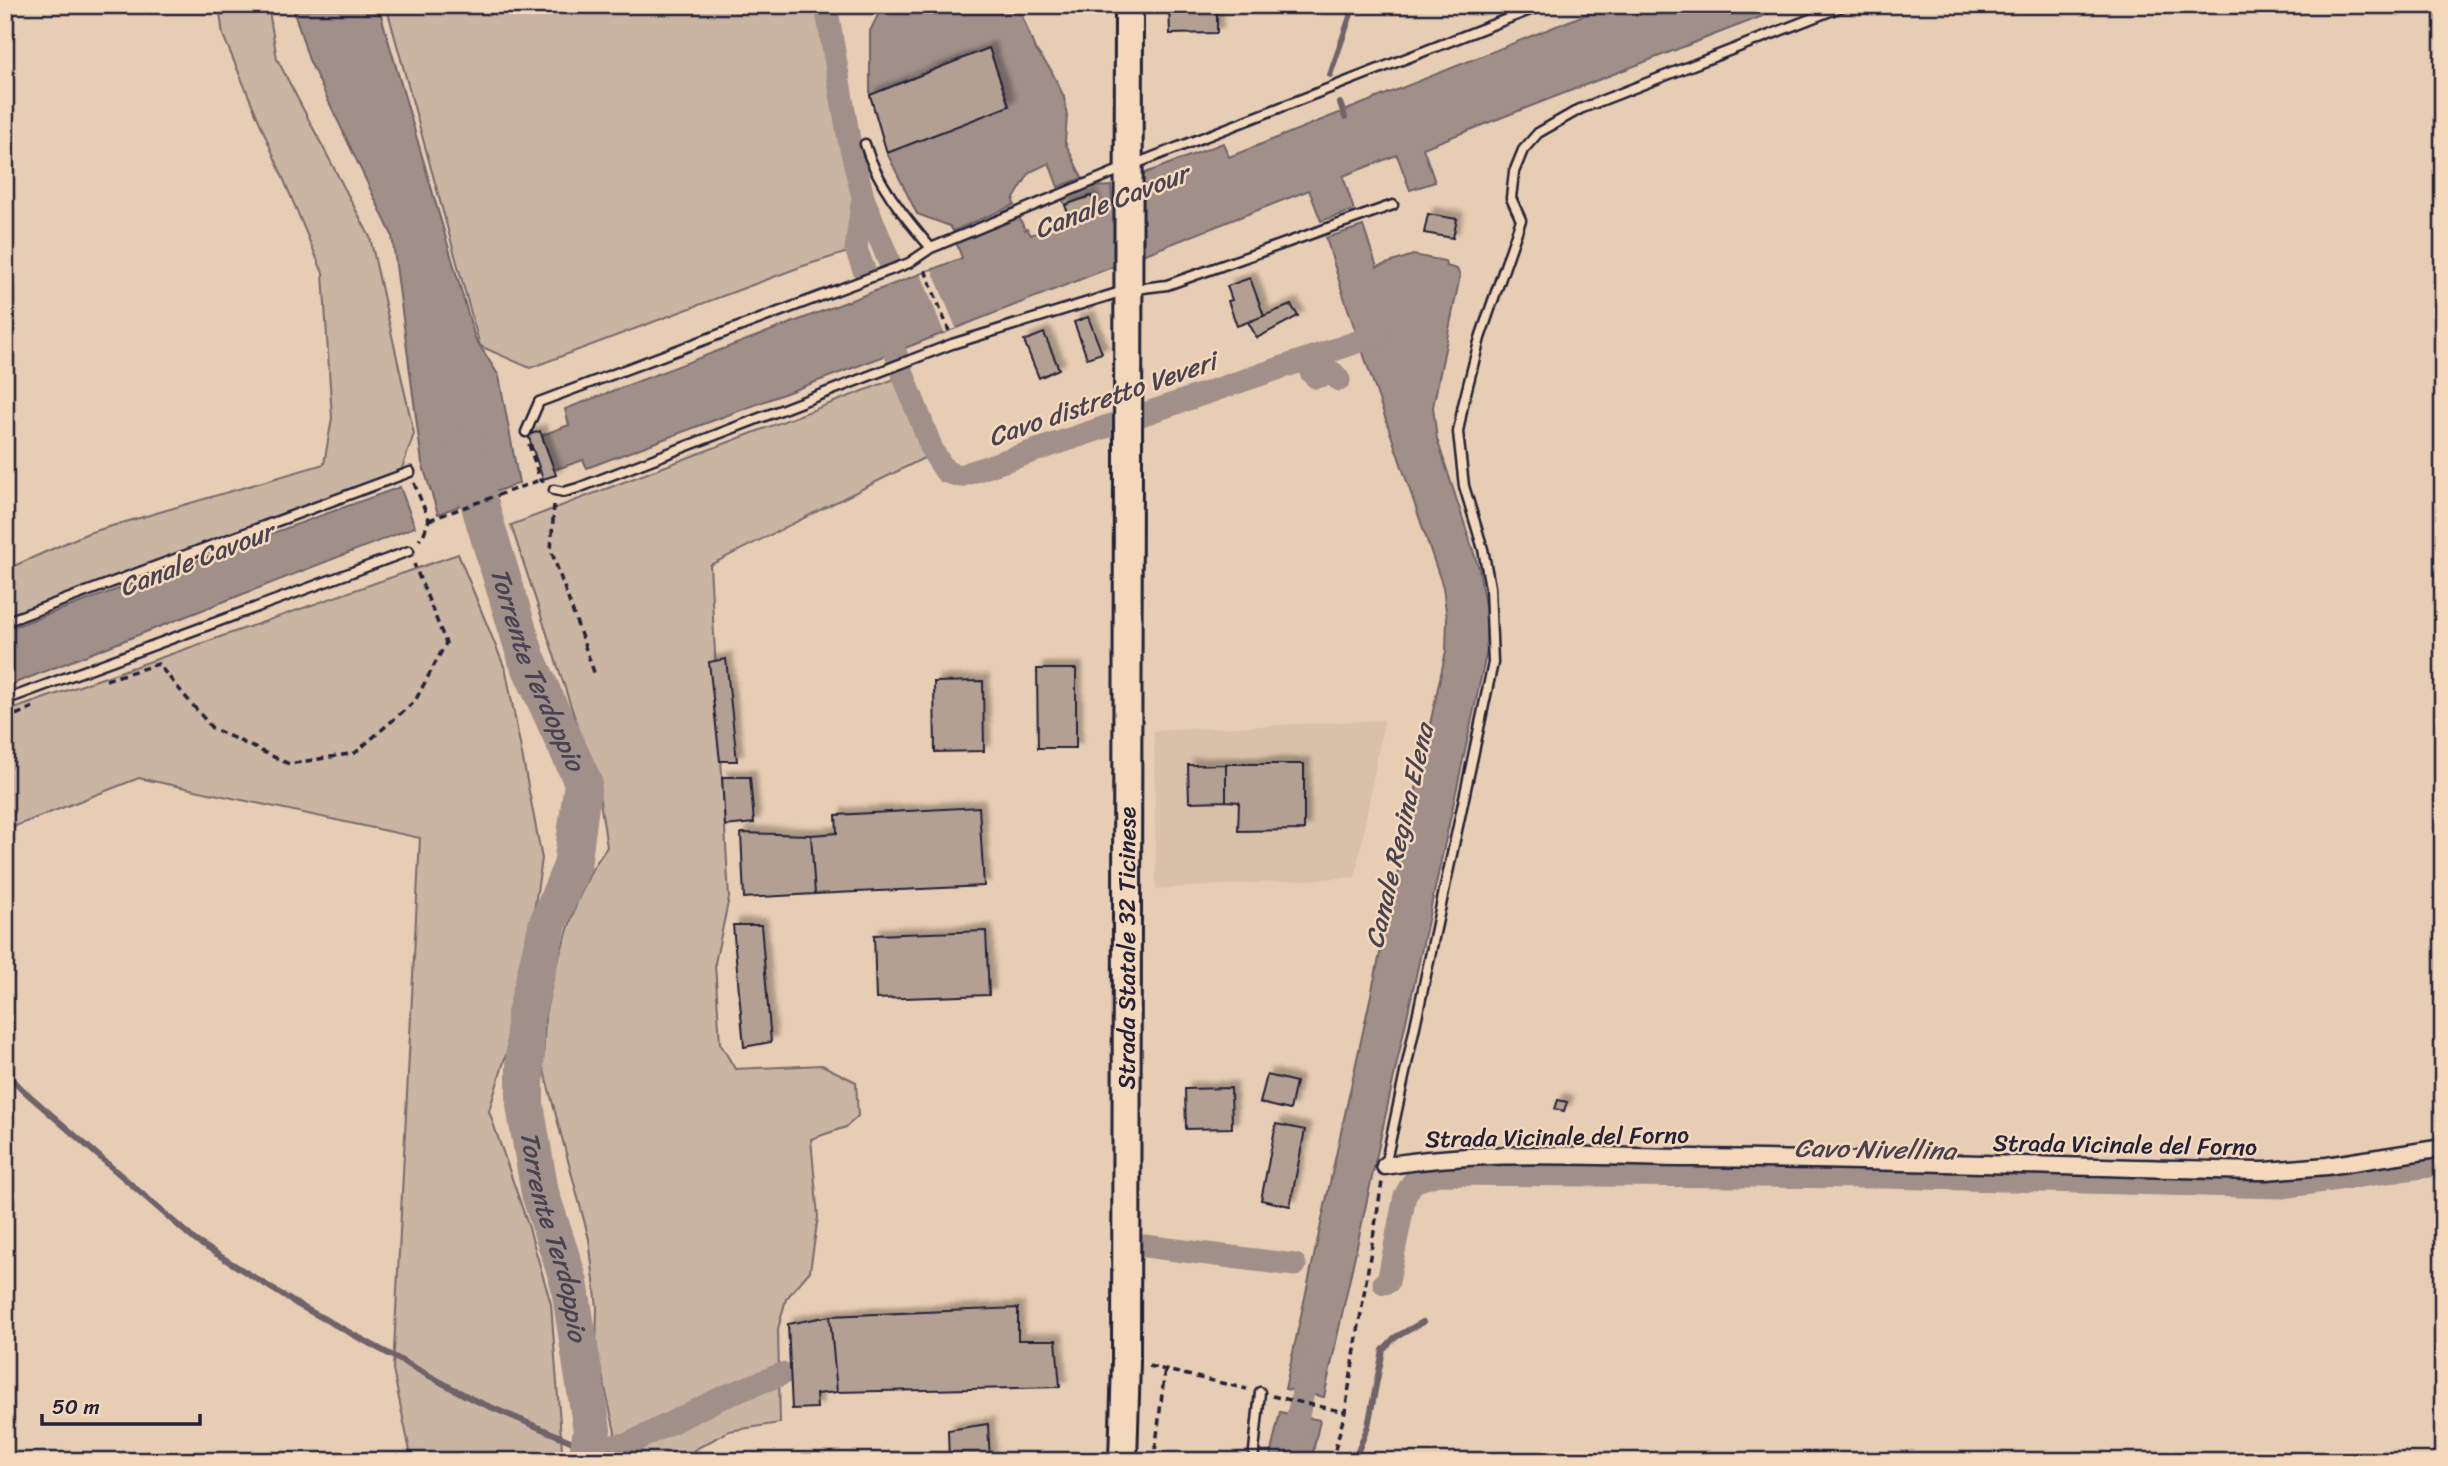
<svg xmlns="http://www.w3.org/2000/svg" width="2448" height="1466" viewBox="0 0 2448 1466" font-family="Sriracha,sans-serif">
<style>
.built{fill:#d8c0a9}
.green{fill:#cab4a2;stroke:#766b6e;stroke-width:2}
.water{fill:#a18f89;stroke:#6e636a;stroke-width:2}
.pier{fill:#e7cdb3}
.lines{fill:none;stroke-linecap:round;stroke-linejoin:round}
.stream{stroke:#6e636a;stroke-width:6}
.canal{stroke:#a18f89;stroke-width:23}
.river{stroke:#a18f89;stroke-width:38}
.building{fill:#b4a093;stroke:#22223b;stroke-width:2;filter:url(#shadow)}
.lane-casing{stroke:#22223b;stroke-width:13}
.street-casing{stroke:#22223b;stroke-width:21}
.primary-casing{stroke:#22223b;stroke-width:32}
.path{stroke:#22223b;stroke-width:3.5;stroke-dasharray:7 5;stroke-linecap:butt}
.lane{stroke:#f4d8bb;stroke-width:8}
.street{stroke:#f4d8bb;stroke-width:16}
.primary{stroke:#f4d8bb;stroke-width:26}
.labels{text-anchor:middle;stroke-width:5;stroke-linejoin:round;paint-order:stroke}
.street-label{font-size:24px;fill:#22223b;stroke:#f4d8bb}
.water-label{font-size:26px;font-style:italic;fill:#484352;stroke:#f4d8bb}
</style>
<defs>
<filter id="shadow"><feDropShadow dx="6" dy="-6" stdDeviation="2" flood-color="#0004"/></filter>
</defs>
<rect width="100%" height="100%" fill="#e7cdb3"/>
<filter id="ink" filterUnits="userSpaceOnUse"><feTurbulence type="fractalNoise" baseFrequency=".0143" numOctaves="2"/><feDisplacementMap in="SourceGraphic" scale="14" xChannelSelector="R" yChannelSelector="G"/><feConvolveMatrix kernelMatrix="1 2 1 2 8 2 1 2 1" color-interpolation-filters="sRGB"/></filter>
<g filter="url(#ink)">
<path class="built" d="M 1384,720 L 1355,877 L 1156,889 L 1154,731 Z"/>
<path class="green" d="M 219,5 L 268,5 L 277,59 L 370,237 L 414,434 L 401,471 L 5,617 L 5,570 L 88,533 L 324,464 L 332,418 L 323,273 L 223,35 Z
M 386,5 L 816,5 L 855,199 L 848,252 L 803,266 L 530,368 L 480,346 Z
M 897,378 L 930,455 L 710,565 L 729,898 L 715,963 L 720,1043 L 735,1069 L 822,1065 L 856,1082 L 858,1116 L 846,1127 L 811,1139 L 818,1217 L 810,1271 L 786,1299 L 778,1329 L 780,1423 L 729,1431 L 694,1450 L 696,1461 L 611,1461 L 615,1432 L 596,1348 L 597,1307 L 589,1239 L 543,1067 L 545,1015 L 556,966 L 577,902 L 592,869 L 607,847 L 598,788 L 511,525 Z
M 458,554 L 506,671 L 542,859 L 518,1015 L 489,1111 L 529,1228 L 551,1304 L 562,1450 L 560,1461 L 412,1461 L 393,1370 L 420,838 L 139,778 L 5,830 L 5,712 Z"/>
<path class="water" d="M 292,5 L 378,5 L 475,338 L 499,376 L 519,483 L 438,514 L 422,463 L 392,235 L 309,60 Z
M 883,5 L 1018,5 L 1035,49 L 1051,70 L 1064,97 L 1067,116 L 1065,142 L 1082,178 L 1058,187 L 1049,163 L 1030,172 L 1013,200 L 1014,205 L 953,231 L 950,226 L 917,214 L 887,153 L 1009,106 L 989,48 L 870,95 L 870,31 Z
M 1609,5 L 1791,5 L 1423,148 L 1435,182 L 1410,190 L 1397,155 L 1343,176 L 1354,210 L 1321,221 L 1309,190 L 895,352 L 587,468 L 583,460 L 554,470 L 542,435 L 569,425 L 565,409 L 962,258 L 956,242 L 1019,217 L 1025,230 L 1027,229 L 1031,235 L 1068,221 L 1069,216 L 1095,207 L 1091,196 L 1065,205 L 1062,198 L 1091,187 L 1111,186 L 1112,203 L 1143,193 L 1143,174 L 1223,143 L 1229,157 Z
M 1363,226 L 1377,267 L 1413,255 L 1445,261 L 1446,266 L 1457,269 L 1460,276 L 1433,407 L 1437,439 L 1479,569 L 1486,613 L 1487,650 L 1324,1397 L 1285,1389 L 1446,651 L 1447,619 L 1443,587 L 1344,297 L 1326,238 Z
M 400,487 L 415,527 L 5,687 L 5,630 Z
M 1280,1412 L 1320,1420 L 1311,1461 L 1269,1461 Z"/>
<path class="pier" d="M 932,270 L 956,328 L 944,333 L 921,274 Z"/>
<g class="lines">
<path class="stream" d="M 1330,75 L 1354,5
M 1340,103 L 1345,117
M 5,1072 L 23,1090 L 196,1241 L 295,1303 L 472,1399 L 589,1449
M 1354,1461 L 1368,1426 L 1383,1350 L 1394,1338 L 1423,1322"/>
<path class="canal" d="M 826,5 L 849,140 L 863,197 L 856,249 L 864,270
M 864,200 L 889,261
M 895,352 L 898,360
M 1307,359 L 1311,372 L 1316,377 L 1333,373 L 1339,380
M 903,374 L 933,452 L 946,472 L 960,476 L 1378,335
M 1145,1246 L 1295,1265
M 1384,1283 L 1388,1282 L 1405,1196 L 1413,1182 L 1438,1174 L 1884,1177 L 2282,1187 L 2443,1164
M 589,1449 L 628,1444 L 721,1398 L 782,1374
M 1288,1461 L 1309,1365"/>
<path class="river" id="s1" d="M 465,447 L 483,516 L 526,657 L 583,782 L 572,866 L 548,923 L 525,1018 L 525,1105 L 540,1193 L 569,1282 L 592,1430 L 587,1461"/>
</g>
<path class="building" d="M 1169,5 L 1217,5 L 1217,33 L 1170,34 Z
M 1276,5 L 1299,5 L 1299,9 L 1276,10 Z
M 989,48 L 1009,106 L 887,153 L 870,95 Z
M 1091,196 L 1095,207 L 1069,216 L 1065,205 Z
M 1428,214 L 1457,219 L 1453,238 L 1424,233 Z
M 1250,278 L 1264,316 L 1237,326 L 1228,301 L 1232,300 L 1227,286 Z
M 1291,305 L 1298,316 L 1257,338 L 1248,322 Z
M 1088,317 L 1102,353 L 1087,358 L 1074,322 Z
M 1044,333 L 1059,369 L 1039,378 L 1024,341 Z
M 540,431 L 556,475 L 543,479 L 528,435 Z
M 726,659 L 737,761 L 720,761 L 709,662 Z
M 1037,669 L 1076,669 L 1076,748 L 1038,748 Z
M 983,681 L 984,751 L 935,752 L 934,682 Z
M 1226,764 L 1226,801 L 1189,802 L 1188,765 Z
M 1226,764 L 1304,764 L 1304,830 L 1238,831 L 1239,802 L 1226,801 Z
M 722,777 L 750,777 L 754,823 L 725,826 Z
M 979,807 L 984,886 L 815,894 L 811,835 L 837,833 L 836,815 Z
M 741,833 L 811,835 L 815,894 L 744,898 Z
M 733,925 L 761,925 L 771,1042 L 744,1047 Z
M 986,931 L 989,995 L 876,999 L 874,935 Z
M 1267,1075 L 1296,1082 L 1290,1110 L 1260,1103 Z
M 1231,1088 L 1232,1128 L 1186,1129 L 1185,1089 Z
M 1558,1100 L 1567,1102 L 1564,1111 L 1555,1109 Z
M 1276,1124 L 1305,1130 L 1290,1206 L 1261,1200 Z
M 1018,1308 L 1018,1340 L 1056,1340 L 1060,1387 L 837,1392 L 830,1316 Z
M 830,1316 L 837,1392 L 816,1394 L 817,1408 L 792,1409 L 788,1324 Z
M 988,1424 L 990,1461 L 949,1461 L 948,1430 Z"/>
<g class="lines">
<defs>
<path id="lane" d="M 865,144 C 876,182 905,218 931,248
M 1135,164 L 1543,5
M 526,432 L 539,402 L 909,263 L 931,248 L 1122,169
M 554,490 L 564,492 L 578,488 L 952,344 L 1127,290 L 1167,285 L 1393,205
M 5,622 L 410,472
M 5,700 L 409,551
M 1385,1166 L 1493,663 L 1490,587 L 1483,549 L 1464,486 L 1458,432 L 1463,405 L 1480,338 L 1521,220 L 1511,198 L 1514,172 L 1523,150 L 1538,133 L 1580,109 L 1846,5
M 1253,1461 L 1260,1392"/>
<path id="street" d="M 1385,1166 C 1486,1149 1590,1157 1692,1158 C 1884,1160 2075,1167 2266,1171 L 2327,1166 L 2443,1148"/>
<g id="primary">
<path id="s2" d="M 1123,1461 L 1126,1362 L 1129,5"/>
</g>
</defs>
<use href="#lane" class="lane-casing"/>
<use href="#street" class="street-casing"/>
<use href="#primary" class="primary-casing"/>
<path class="path" d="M 925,270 L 949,331
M 529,444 L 540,480 L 544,482
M 414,483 L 429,520 L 423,536 L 419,540
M 554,505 L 551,550 L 595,675
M 429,520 L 540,480
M 106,680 L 158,664 L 212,728 L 289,764 L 355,753 L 415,701 L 446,643 L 414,564
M 5,720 L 33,707
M 1149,1366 L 1247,1389
M 1272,1396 L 1345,1412
M 1154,1461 L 1165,1369
M 1332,1461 L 1345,1412 L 1382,1182"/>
<use href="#lane" class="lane"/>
<use href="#street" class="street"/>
<use href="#primary" class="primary"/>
</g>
</g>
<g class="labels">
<g class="street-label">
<text dy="8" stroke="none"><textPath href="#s2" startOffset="513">Strada Statale 32 Ticinese</textPath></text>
<text transform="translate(1557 1137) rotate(-1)" y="8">Strada Vicinale del Forno</text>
<text transform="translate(2125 1145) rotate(1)" y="8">Strada Vicinale del Forno</text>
</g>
<g class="water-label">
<text transform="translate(1111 201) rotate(-21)" y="9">Canale Cavour</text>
<text transform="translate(1102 399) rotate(-19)" y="9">Cavo distretto Veveri</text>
<text transform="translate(196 559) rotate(-21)" y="9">Canale Cavour</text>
<text dy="9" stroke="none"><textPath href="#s1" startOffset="234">Torrente Terdoppio</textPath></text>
<text transform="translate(1399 836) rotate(-77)" y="9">Canale Regina Elena</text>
<text transform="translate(1875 1149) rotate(1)" y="9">Cavo Nivellina</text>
<text dy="9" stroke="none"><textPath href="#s1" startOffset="822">Torrente Terdoppio</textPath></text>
</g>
</g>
<rect width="2448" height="1466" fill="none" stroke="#f4d8bb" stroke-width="28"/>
<rect x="14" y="14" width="2420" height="1438" fill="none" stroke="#22223b" stroke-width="2.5" filter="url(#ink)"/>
<path d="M42 1414v10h158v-10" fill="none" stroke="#22223b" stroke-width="3.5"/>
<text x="52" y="1414" font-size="21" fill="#22223b" stroke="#f4d8bb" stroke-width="5" paint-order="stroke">50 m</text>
</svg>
